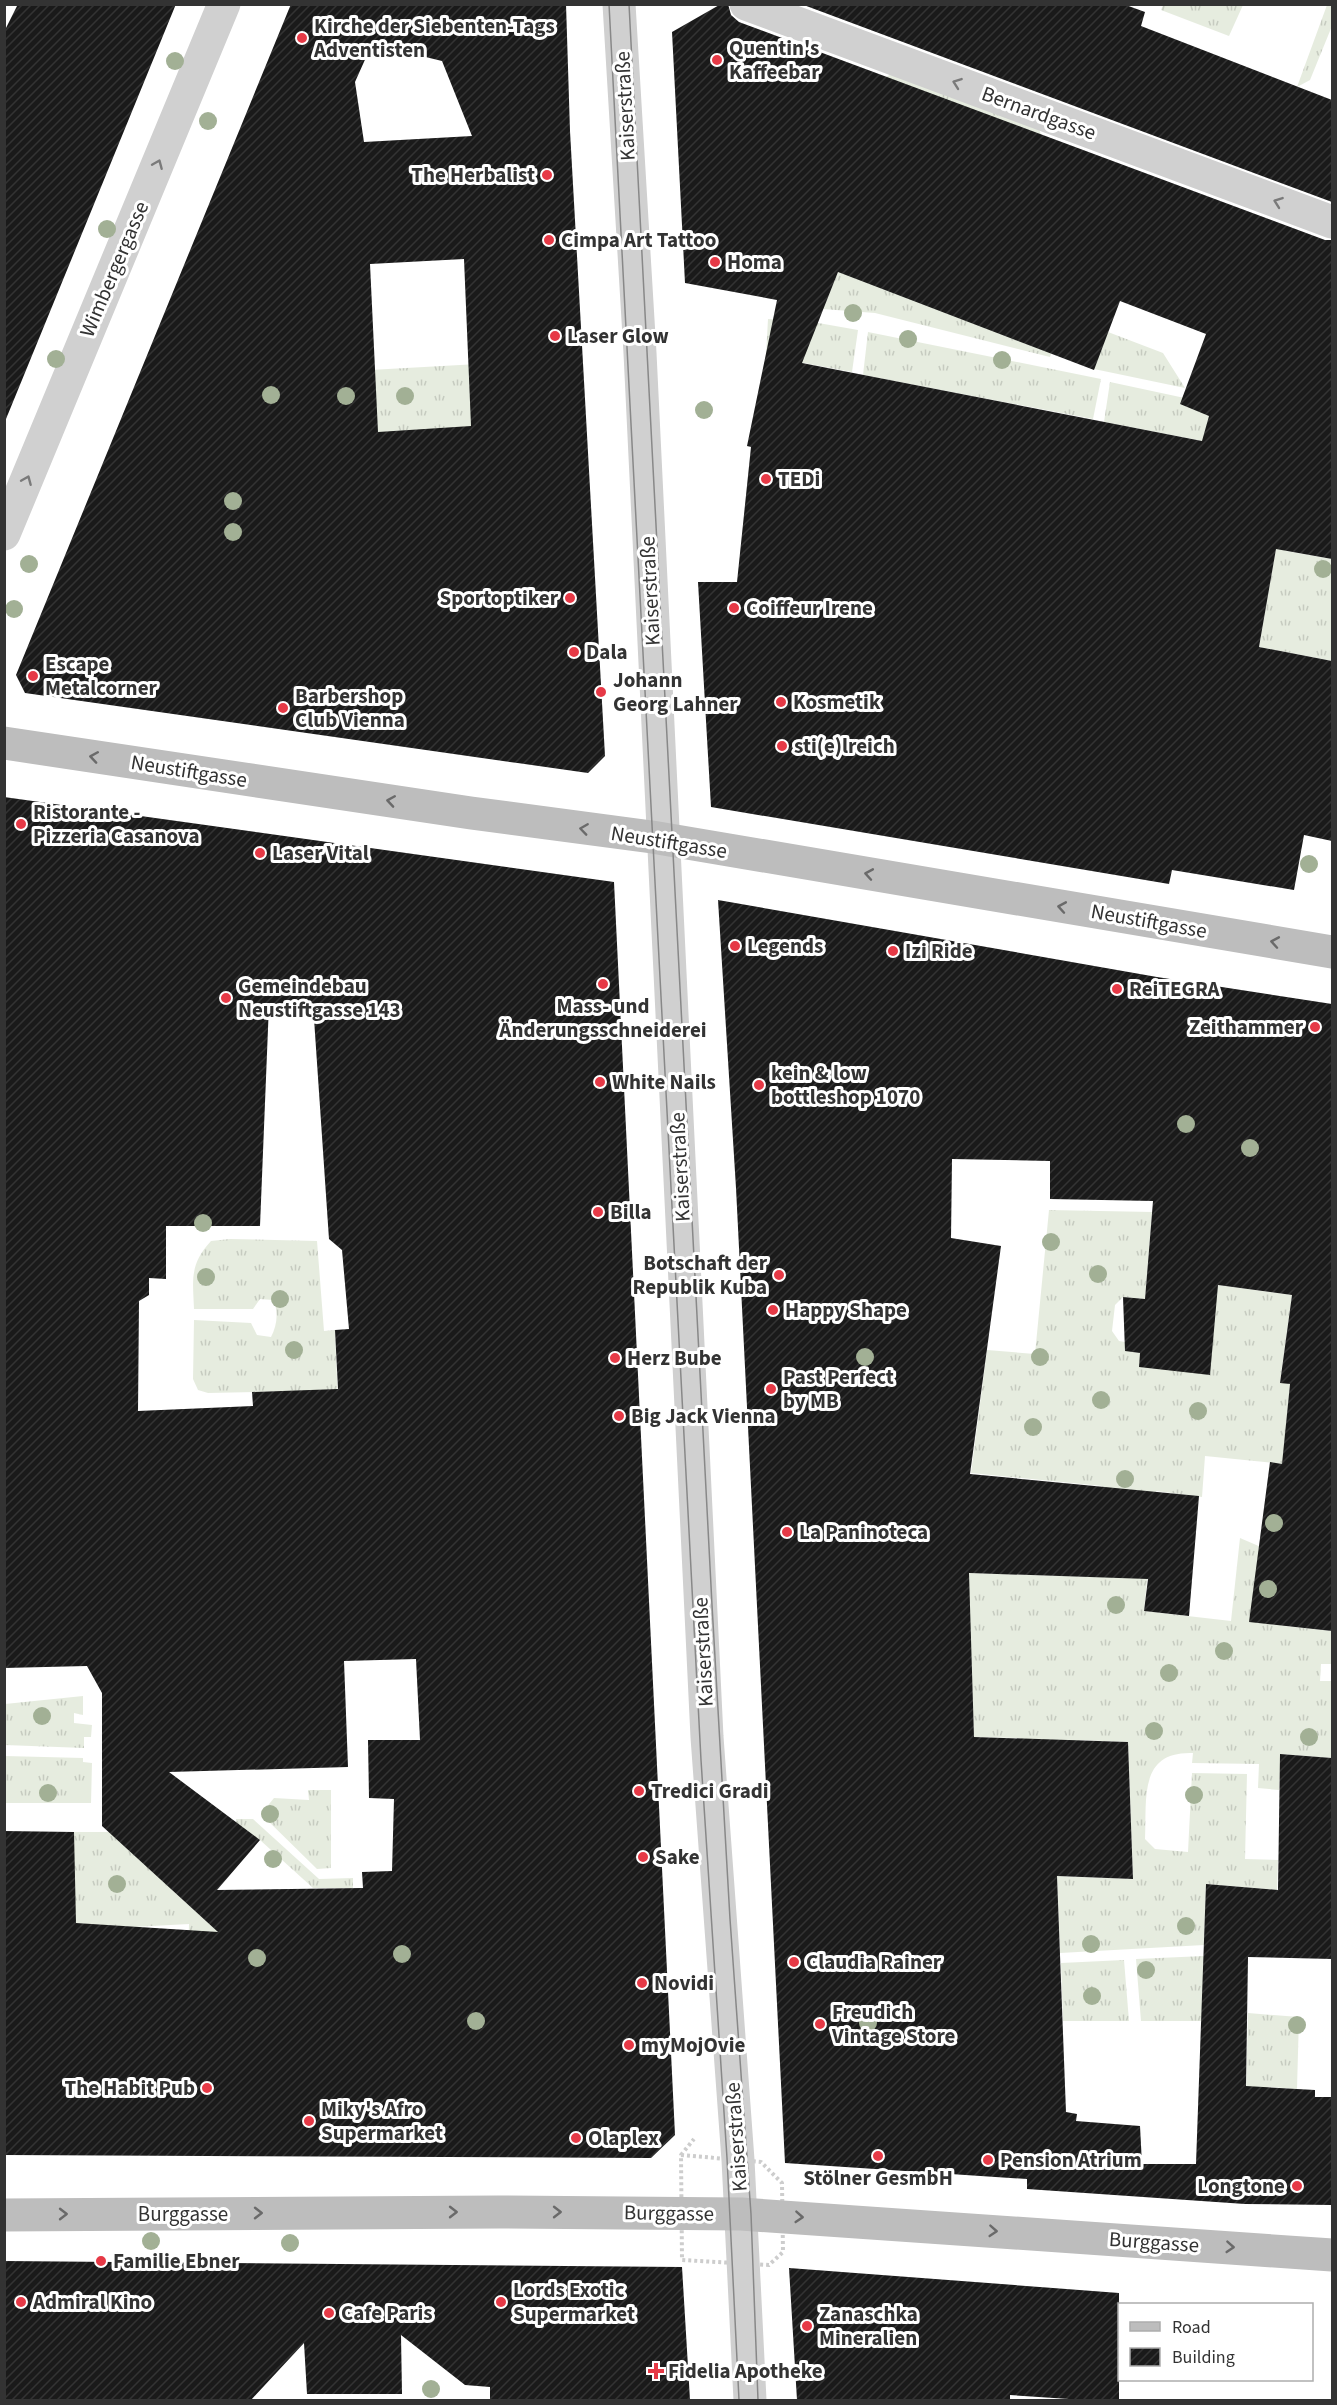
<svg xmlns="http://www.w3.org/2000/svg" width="1337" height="2405" viewBox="0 0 1337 2405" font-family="'Source Sans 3',sans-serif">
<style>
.grass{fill:url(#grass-tufts)}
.building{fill:url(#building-hatch);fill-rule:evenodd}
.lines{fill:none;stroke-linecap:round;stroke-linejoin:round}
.path{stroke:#cdcdcd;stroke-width:4;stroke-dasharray:3 3;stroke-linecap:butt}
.street{stroke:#d0d0d0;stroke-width:33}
.secondary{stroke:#bdbdbd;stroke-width:33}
.tram{stroke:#888;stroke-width:1.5}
.tree{fill:#a2b095}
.oneway{stroke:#7a7a7a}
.oneway2{stroke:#6a6a6a}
.poi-dot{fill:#e63946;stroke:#fff;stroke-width:2}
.labels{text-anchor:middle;stroke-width:6;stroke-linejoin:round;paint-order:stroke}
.poi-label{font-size:21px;font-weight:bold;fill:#333;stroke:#fff;text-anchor:start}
.street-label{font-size:21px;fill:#333;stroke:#fff}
</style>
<defs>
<pattern id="grass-tufts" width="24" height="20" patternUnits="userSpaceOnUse" patternTransform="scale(1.5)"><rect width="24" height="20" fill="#e6ecdf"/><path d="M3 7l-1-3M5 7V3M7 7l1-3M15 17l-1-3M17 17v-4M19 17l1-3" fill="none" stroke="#c6cbc0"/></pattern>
<pattern id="building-hatch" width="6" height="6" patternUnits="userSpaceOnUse" patternTransform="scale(1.5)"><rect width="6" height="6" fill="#1a1a1a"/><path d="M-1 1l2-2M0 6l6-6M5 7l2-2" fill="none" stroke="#333"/></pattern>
</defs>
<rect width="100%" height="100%" fill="#fff"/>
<path class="grass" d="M 1163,5 L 1163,4 L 1243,5 L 1229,36 L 1161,10 Z
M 1327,5 L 1332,5 L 1332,26 L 1310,80 L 1297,87 Z
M 901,70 L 1036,121 L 1042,137 L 883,78 Z
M 838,272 L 1082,272 L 1050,357 L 875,313 L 823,309 Z
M 768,319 L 807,321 L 858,330 L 852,372 L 766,356 Z
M 868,332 L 1101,379 L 1093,419 L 863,375 Z
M 1108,332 L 1163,353 L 1185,388 L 1094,369 Z
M 496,363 L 485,429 L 215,442 L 298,374 Z
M 1110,382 L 1222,406 L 1213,443 L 1104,422 Z
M 1284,502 L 1286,551 L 1332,559 L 1332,661 L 1259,647 Z
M 1049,1210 L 1152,1212 L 1145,1299 L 1123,1297 L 1115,1305 L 1112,1331 L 1119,1341 L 1125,1342 L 1126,1351 L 1140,1353 L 1218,1285 L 1292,1295 L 1280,1382 L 1290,1384 L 1286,1425 L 1332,1431 L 1332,1469 L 1205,1456 L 1202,1497 L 1156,1491 L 1144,1611 L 1231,1621 L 1240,1538 L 1291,1560 L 1285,1626 L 1332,1631 L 1332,1664 L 1321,1664 L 1320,1681 L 1332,1681 L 1332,1758 L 1281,1754 L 1279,1790 L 1258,1788 L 1259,1764 L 1192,1763 L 1193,1753 C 1138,1751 1147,1799 1145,1839 L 1155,1849 L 1188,1852 L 1192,1773 L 1247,1774 L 1245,1859 L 1278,1860 L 1277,1890 L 1206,1884 L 1204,1945 L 1060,1953 L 1057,1876 L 1133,1879 L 1128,1742 L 1080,1740 L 1082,1808 L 1025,1804 L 1021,1738 L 974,1737 L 968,1573 L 1099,1577 L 1102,1486 L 971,1473 L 987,1350 L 1035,1354 Z
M 230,1239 L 317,1241 L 324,1331 L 335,1330 L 340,1451 L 298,1391 L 208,1393 L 198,1390 L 193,1379 L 194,1320 L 251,1323 L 257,1335 L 271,1337 C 277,1326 279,1311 273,1300 L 260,1299 L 253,1309 L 194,1309 C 193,1280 189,1265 211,1241 Z
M 83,1696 L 83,1715 L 74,1713 L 74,1723 L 92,1725 L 91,1737 L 84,1737 L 84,1748 L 5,1745 L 5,1704 Z
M 5,1756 L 83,1758 L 83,1762 L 92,1763 L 91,1803 L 5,1803 Z
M 308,1790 L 331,1790 L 331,1868 L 317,1869 L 261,1814 L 274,1798 L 309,1800 Z
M 236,1819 L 253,1819 L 319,1879 L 353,1878 L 353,1888 L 313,1888 L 260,1840 L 236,1834 Z
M 64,1832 L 119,1832 L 159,1872 L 173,1891 L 221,1934 L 188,1970 L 189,1924 L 133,1927 L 73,1923 Z
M 1204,1956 L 1202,2021 L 1141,2021 L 1136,1959 Z
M 1124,1960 L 1129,2021 L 1063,2021 L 1061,1963 Z
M 1248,2013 L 1299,2017 L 1297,2089 L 1269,2087 L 1246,2095 Z"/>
<path class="building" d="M 18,4 L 176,4 L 6,419 L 4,32 Z
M 291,4 L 566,4 L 570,131 L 605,756 L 588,773 L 25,693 L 16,675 ZM 372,44 L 442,61 L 472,136 L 364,142 L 355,82 ZM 464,259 L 471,426 L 378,432 L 370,264 Z
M 721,4 L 728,4 L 731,15 L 739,22 L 1325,240 L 1332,240 L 1332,559 L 1276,549 L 1259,647 L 1332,661 L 1332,841 L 1304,835 L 1294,890 L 1172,870 L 1169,884 L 711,807 L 698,582 L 737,582 L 751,447 L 747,446 L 777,300 L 685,283 L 672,32 ZM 838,272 L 1094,370 L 1120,301 L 1206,334 L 1180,404 L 1209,416 L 1202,441 L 802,363 Z
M 801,4 L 1123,4 L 1145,12 L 1141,26 L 1332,100 L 1332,202 Z
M 4,797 L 614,882 L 675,2135 L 651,2158 L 4,2155 L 4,1831 L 74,1832 L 76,1923 L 218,1932 L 102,1826 L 102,1693 L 87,1666 L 4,1668 ZM 269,1004 L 313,1004 L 329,1239 L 342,1250 L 349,1329 L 335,1330 L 338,1389 L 252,1392 L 253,1406 L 138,1411 L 139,1301 L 149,1295 L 149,1278 L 166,1279 L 166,1226 L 260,1226 ZM 416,1659 L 420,1740 L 368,1740 L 369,1798 L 394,1799 L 392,1871 L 362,1872 L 363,1888 L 217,1890 L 260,1840 L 169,1772 L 348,1767 L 344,1661 Z
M 718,900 L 1157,977 L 1332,1004 L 1332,1631 L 1249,1622 L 1270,1462 L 1282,1464 L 1290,1384 L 1280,1383 L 1292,1295 L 1218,1285 L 1210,1375 L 1139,1367 L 1140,1353 L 1125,1351 L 1123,1297 L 1145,1299 L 1153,1201 L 1050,1199 L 1050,1161 L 952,1159 L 951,1238 L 1001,1246 L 970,1474 L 1199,1496 L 1189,1616 L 1144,1611 L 1148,1579 L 969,1573 L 974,1737 L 1128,1742 L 1133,1879 L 1057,1876 L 1066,2112 L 1077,2114 L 1076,2121 L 1140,2126 L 1142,2164 L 1196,2164 L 1206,1884 L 1278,1890 L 1280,1754 L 1332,1758 L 1332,1959 L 1248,1957 L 1246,2086 L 1315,2090 L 1315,2097 L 1332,2097 L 1332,2205 L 1245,2204 L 1027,2189 L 1027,2179 L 785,2163 L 736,1188 Z
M 4,2261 L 682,2267 L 690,2400 L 490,2400 L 490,2387 L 465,2385 L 401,2335 L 402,2394 L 307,2394 L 304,2343 L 251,2400 L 4,2400 Z
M 789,2268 L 1119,2293 L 1119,2400 L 1084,2400 L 1010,2395 L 1010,2400 L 797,2400 Z"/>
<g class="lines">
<path class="path" d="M 681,2155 L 761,2162 L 782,2183 L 783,2252 L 769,2265 L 682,2260 Z
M 681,2155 L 694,2139"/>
<path class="street" d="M 619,4 L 640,353 L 707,1737 L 738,2160 L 750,2400
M 746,4 L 1332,222
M 4,534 L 224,4"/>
<path class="secondary" d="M 4,743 L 471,813 L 652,837 L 1332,952
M 4,2215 L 499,2212 L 741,2214 L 1332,2255"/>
<path class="tram" d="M 609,4 L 701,1760 L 727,2158 L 739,2400
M 629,4 L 712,1605 L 730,1919 L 751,2214 L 758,2400"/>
</g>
<g class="tree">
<circle cx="175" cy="61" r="9"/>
<circle cx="208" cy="121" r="9"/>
<circle cx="107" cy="229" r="9"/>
<circle cx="853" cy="313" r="9"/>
<circle cx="908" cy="339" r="9"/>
<circle cx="56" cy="359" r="9"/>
<circle cx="1002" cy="360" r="9"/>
<circle cx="271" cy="395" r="9"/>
<circle cx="346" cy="396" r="9"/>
<circle cx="405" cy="396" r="9"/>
<circle cx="704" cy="410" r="9"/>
<circle cx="233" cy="501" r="9"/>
<circle cx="233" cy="532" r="9"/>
<circle cx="29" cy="564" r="9"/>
<circle cx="1323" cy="569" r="9"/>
<circle cx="14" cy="609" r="9"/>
<circle cx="1309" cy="864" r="9"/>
<circle cx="1186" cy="1124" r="9"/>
<circle cx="1250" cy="1148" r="9"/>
<circle cx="203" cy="1223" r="9"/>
<circle cx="1051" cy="1242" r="9"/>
<circle cx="1098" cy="1274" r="9"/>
<circle cx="206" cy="1277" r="9"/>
<circle cx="280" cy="1299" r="9"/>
<circle cx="294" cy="1350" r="9"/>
<circle cx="865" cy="1357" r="9"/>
<circle cx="1040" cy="1357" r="9"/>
<circle cx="1101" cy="1400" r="9"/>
<circle cx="1198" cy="1411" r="9"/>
<circle cx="1033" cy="1427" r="9"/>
<circle cx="1125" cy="1479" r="9"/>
<circle cx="1274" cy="1523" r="9"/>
<circle cx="1268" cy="1589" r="9"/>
<circle cx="1116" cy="1605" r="9"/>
<circle cx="1224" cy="1651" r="9"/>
<circle cx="1169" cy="1673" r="9"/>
<circle cx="42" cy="1716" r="9"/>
<circle cx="1154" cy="1731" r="9"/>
<circle cx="1309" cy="1737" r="9"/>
<circle cx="48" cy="1793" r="9"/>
<circle cx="1194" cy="1795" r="9"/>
<circle cx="270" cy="1814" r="9"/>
<circle cx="273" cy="1859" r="9"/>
<circle cx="117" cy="1884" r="9"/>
<circle cx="1186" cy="1926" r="9"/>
<circle cx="1091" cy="1944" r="9"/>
<circle cx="402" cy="1954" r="9"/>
<circle cx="257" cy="1958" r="9"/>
<circle cx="1146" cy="1970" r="9"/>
<circle cx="1092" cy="1996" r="9"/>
<circle cx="476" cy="2021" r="9"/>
<circle cx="868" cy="2023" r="9"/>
<circle cx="1297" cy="2025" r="9"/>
<circle cx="151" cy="2241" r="9"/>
<circle cx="290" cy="2243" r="9"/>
<circle cx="431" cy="2389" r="9"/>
</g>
<defs><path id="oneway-chevron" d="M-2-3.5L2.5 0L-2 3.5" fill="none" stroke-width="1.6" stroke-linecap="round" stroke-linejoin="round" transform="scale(1.5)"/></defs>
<g class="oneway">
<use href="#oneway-chevron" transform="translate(957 83) rotate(-160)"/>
<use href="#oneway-chevron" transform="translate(158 164) rotate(-67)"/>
<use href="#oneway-chevron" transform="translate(1278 202) rotate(-160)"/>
<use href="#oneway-chevron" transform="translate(27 480) rotate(-67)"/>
</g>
<g class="oneway2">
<use href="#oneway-chevron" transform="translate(94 757) rotate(-171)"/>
<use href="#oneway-chevron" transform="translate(391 801) rotate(-171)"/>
<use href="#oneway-chevron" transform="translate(584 829) rotate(-172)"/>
<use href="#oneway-chevron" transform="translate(869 874) rotate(-170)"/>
<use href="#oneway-chevron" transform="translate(1062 907) rotate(-170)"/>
<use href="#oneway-chevron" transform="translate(1275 942) rotate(-170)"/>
<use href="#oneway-chevron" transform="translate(453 2212)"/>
<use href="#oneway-chevron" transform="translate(557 2212)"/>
<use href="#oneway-chevron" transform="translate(258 2213)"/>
<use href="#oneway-chevron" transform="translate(63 2214)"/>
<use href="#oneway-chevron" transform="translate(799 2217) rotate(4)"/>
<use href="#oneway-chevron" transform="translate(993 2231) rotate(4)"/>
<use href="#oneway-chevron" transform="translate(1230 2247) rotate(4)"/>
</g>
<g class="poi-dot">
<circle cx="302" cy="38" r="6"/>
<circle cx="717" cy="60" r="6"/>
<circle cx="547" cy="175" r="6"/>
<circle cx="549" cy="240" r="6"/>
<circle cx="715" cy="262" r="6"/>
<circle cx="555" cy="336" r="6"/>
<circle cx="766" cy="479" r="6"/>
<circle cx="570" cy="598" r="6"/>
<circle cx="734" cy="608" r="6"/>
<circle cx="574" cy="652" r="6"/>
<circle cx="33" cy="676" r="6"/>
<circle cx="601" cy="692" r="6"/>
<circle cx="781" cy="702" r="6"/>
<circle cx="283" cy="708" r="6"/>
<circle cx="782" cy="746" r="6"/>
<circle cx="21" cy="824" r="6"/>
<circle cx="260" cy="853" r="6"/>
<circle cx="735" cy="946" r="6"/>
<circle cx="893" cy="951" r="6"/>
<circle cx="603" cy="984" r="6"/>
<circle cx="1117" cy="989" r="6"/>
<circle cx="226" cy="998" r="6"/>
<circle cx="1315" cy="1027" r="6"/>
<circle cx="600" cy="1082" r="6"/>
<circle cx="759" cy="1085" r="6"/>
<circle cx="598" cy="1212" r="6"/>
<circle cx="779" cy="1275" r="6"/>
<circle cx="773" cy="1310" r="6"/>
<circle cx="615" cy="1358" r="6"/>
<circle cx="771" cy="1389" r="6"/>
<circle cx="619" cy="1416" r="6"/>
<circle cx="787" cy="1532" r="6"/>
<circle cx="639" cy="1791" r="6"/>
<circle cx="643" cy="1857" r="6"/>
<circle cx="794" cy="1962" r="6"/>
<circle cx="642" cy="1983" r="6"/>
<circle cx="820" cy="2024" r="6"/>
<circle cx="629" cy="2045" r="6"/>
<circle cx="207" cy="2088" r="6"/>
<circle cx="309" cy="2121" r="6"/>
<circle cx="576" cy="2138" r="6"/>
<circle cx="878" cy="2156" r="6"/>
<circle cx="988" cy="2160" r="6"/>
<circle cx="1297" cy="2186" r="6"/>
<circle cx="101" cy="2261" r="6"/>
<circle cx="21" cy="2302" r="6"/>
<circle cx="501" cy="2302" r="6"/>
<circle cx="329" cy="2313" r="6"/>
<circle cx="807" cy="2326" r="6"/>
<path d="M653 2362h6v6h6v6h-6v6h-6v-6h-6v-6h6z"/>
</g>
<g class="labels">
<g class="poi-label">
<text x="314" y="33">Kirche der Siebenten-Tags<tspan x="314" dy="24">Adventisten</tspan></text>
<text x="729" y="55">Quentin's<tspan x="729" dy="24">Kaffeebar</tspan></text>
<text x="535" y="182" text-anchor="end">The Herbalist</text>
<text x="561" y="247">Cimpa Art Tattoo</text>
<text x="727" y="269">Homa</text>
<text x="567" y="343">Laser Glow</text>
<text x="778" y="486">TEDi</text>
<text x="558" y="605" text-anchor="end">Sportoptiker</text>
<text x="746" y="615">Coiffeur Irene</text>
<text x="586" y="659">Dala</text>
<text x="45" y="671">Escape<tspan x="45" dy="24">Metalcorner</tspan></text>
<text x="613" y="687">Johann<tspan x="613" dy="24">Georg Lahner</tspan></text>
<text x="295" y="703">Barbershop<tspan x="295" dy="24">Club Vienna</tspan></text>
<text x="793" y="709">Kosmetik</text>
<text x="794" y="753">sti(e)lreich</text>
<text x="33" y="819">Ristorante -<tspan x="33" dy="24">Pizzeria Casanova</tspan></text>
<text x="272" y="860">Laser Vital</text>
<text x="747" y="953">Legends</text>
<text x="905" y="958">Izi Ride</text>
<text x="238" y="993">Gemeindebau<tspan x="238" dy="24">Neustiftgasse 143</tspan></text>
<text x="1129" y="996">ReiTEGRA</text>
<text x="603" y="1013" text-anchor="middle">Mass- und<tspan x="603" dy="24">Änderungsschneiderei</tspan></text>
<text x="1303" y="1034" text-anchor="end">Zeithammer</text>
<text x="771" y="1080">kein &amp; low<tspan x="771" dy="24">bottleshop 1070</tspan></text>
<text x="612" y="1089">White Nails</text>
<text x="610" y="1219">Billa</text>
<text x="767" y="1270" text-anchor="end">Botschaft der<tspan x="767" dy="24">Republik Kuba</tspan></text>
<text x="785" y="1317">Happy Shape</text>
<text x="627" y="1365">Herz Bube</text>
<text x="783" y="1384">Past Perfect<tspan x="783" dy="24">by MB</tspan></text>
<text x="631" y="1423">Big Jack Vienna</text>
<text x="799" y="1539">La Paninoteca</text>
<text x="651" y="1798">Tredici Gradi</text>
<text x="655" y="1864">Sake</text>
<text x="806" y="1969">Claudia Rainer</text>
<text x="654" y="1990">Novidi</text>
<text x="832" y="2019">Freudich<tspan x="832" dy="24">Vintage Store</tspan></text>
<text x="641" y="2052">myMojOvie</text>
<text x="195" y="2095" text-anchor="end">The Habit Pub</text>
<text x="321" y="2116">Miky's Afro<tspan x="321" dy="24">Supermarket</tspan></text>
<text x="588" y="2145">Olaplex</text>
<text x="1000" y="2167">Pension Atrium</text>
<text x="878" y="2185" text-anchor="middle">Stölner GesmbH</text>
<text x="1285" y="2193" text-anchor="end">Longtone</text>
<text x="113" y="2268">Familie Ebner</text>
<text x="513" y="2297">Lords Exotic<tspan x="513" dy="24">Supermarket</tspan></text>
<text x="33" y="2309">Admiral Kino</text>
<text x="341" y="2320">Cafe Paris</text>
<text x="819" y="2321">Zanaschka<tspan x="819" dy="24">Mineralien</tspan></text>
<text x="668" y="2378">Fidelia Apotheke</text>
</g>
<g class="street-label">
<text transform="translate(625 106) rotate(-93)" y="7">Kaiserstraße</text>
<text transform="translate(1039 113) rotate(20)" y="7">Bernardgasse</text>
<text transform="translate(114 269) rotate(-67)" y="7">Wimbergergasse</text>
<text transform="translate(650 591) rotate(-93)" y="7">Kaiserstraße</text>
<text transform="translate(189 771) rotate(9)" y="7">Neustiftgasse</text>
<text transform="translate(669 842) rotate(9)" y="7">Neustiftgasse</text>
<text transform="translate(1149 921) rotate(10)" y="7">Neustiftgasse</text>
<text transform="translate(680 1167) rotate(-93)" y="7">Kaiserstraße</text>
<text transform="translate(703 1652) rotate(-93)" y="7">Kaiserstraße</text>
<text transform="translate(736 2137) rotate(-94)" y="7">Kaiserstraße</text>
<text transform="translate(669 2213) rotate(1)" y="7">Burggasse</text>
<text x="183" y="2221">Burggasse</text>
<text transform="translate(1154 2242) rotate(4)" y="7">Burggasse</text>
</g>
</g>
<rect width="1337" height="2405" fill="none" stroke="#333333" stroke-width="12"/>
<rect x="1118" y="2303" width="195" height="78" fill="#ffffff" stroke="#adadad" stroke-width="1.5"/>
<rect x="1130" y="2322" width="30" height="9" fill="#bdbdbd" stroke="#adadad" stroke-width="1.5"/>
<text x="1172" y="2333" font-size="18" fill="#333333">Road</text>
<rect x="1130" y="2348" width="30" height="18" fill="url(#building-hatch)" stroke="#adadad" stroke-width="1.5"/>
<text x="1172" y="2363" font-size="18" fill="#333333">Building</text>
</svg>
